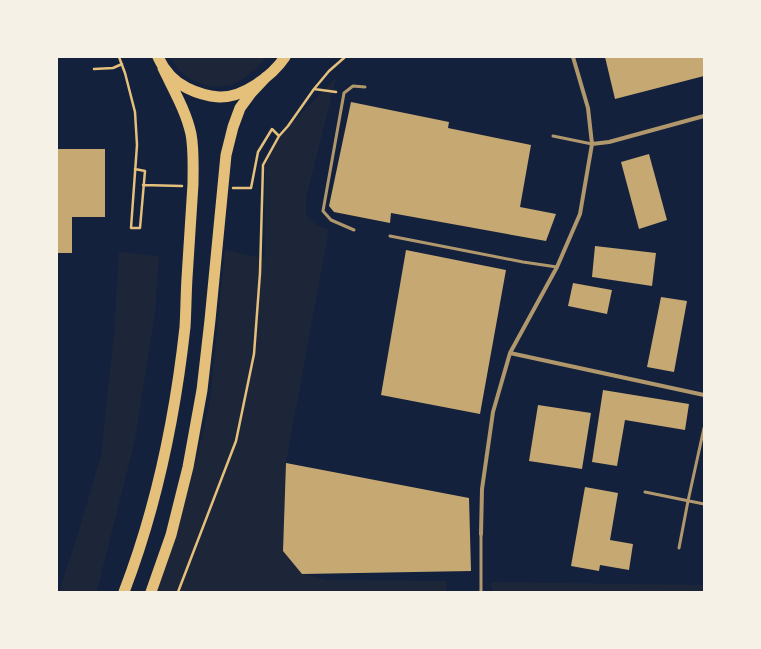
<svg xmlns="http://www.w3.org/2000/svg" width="761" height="649" viewBox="0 0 761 649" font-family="'IBM Plex Sans',sans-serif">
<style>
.green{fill:#1d2539}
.building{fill:#c6a872}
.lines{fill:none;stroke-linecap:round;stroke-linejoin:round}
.path{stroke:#e5c07b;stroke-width:2.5}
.service{stroke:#b1986c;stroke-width:3}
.minor{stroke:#b1986c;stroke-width:4}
.trunk{stroke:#e5c07b;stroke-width:11}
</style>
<rect width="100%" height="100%" fill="#14213d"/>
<path class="green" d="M 171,57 L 267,57 C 258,67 246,79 233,84 C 210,92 180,80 171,57 Z
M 336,78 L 306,198 L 306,215 L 316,225 L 329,229 L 286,463 L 283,551 L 302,574 L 327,580 L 446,581 L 446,592 L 156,592 L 167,563 L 181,518 L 205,424 L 211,392 L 225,250 L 265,259 L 265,169 L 269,153 L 279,136 Z
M 119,252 L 159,256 L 155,313 L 135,440 L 99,583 L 96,592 L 59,592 L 78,534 L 101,455 L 114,333 Z
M 490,582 L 704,585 L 704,592 L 493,592 Z"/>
<path class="building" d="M 605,57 L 704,57 L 704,76 L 615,99 Z
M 351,102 L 449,122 L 448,128 L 531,145 L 520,207 L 556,214 L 546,241 L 391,213 L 390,223 L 334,212 L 329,206 Z
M 57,149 L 105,149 L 105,217 L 72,217 L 72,253 L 57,253 Z
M 649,154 L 667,220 L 639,229 L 621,162 Z
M 595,246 L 656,253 L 652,286 L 592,277 Z
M 406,250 L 506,270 L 480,414 L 381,395 Z
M 573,283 L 612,290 L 607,314 L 568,306 Z
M 661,297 L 687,301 L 674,372 L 647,367 Z
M 603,390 L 689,404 L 685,430 L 625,420 L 617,466 L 592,462 Z
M 538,405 L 591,413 L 582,469 L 529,461 Z
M 286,463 L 469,498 L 471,571 L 302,574 L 283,551 Z
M 585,487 L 618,493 L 610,540 L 633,544 L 629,570 L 600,565 L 599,571 L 571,566 Z"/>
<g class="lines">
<path class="path" d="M 119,57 L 125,73 L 135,112 L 137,145 L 131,228 L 140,228 L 145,171 L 135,169
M 94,69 L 113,68 L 122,64
M 314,89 L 336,92
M 143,185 L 182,186
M 233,188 L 251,188 L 258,152 L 272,129 L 279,136
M 178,592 L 236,441 L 254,354 L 260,273 L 263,165 L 279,136 L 288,126 L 314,89 L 329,71 L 345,57"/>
<path class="service" d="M 553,136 L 592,144
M 354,230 L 331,220 L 323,211 L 344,93 L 353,86 L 365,87
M 390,236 L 523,262 L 557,267
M 645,492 L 704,504
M 481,534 L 481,592
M 679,548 L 688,501 L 704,428"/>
<path class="minor" d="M 592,144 L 609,142 L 704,116
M 510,353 L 704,395
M 481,534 L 482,489 L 493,412 L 510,353 L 557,267 L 580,214 L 592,144 L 588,108 L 573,57"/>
<path class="trunk" d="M 158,57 C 164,70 173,81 187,88 C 197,93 207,96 219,97 C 243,98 272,76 285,57
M 124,592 C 157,506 175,418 185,327 C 186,311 186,294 187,278 C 189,247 191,216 193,184 C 193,168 194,150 191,134 C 186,111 173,89 163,68
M 151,592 L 171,535 L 188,467 L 202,390 L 210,320 L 226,155 L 233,127 L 240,108 L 251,93 L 266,77"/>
</g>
<rect width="761" height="649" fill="none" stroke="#f6f1e7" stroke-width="116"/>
</svg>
